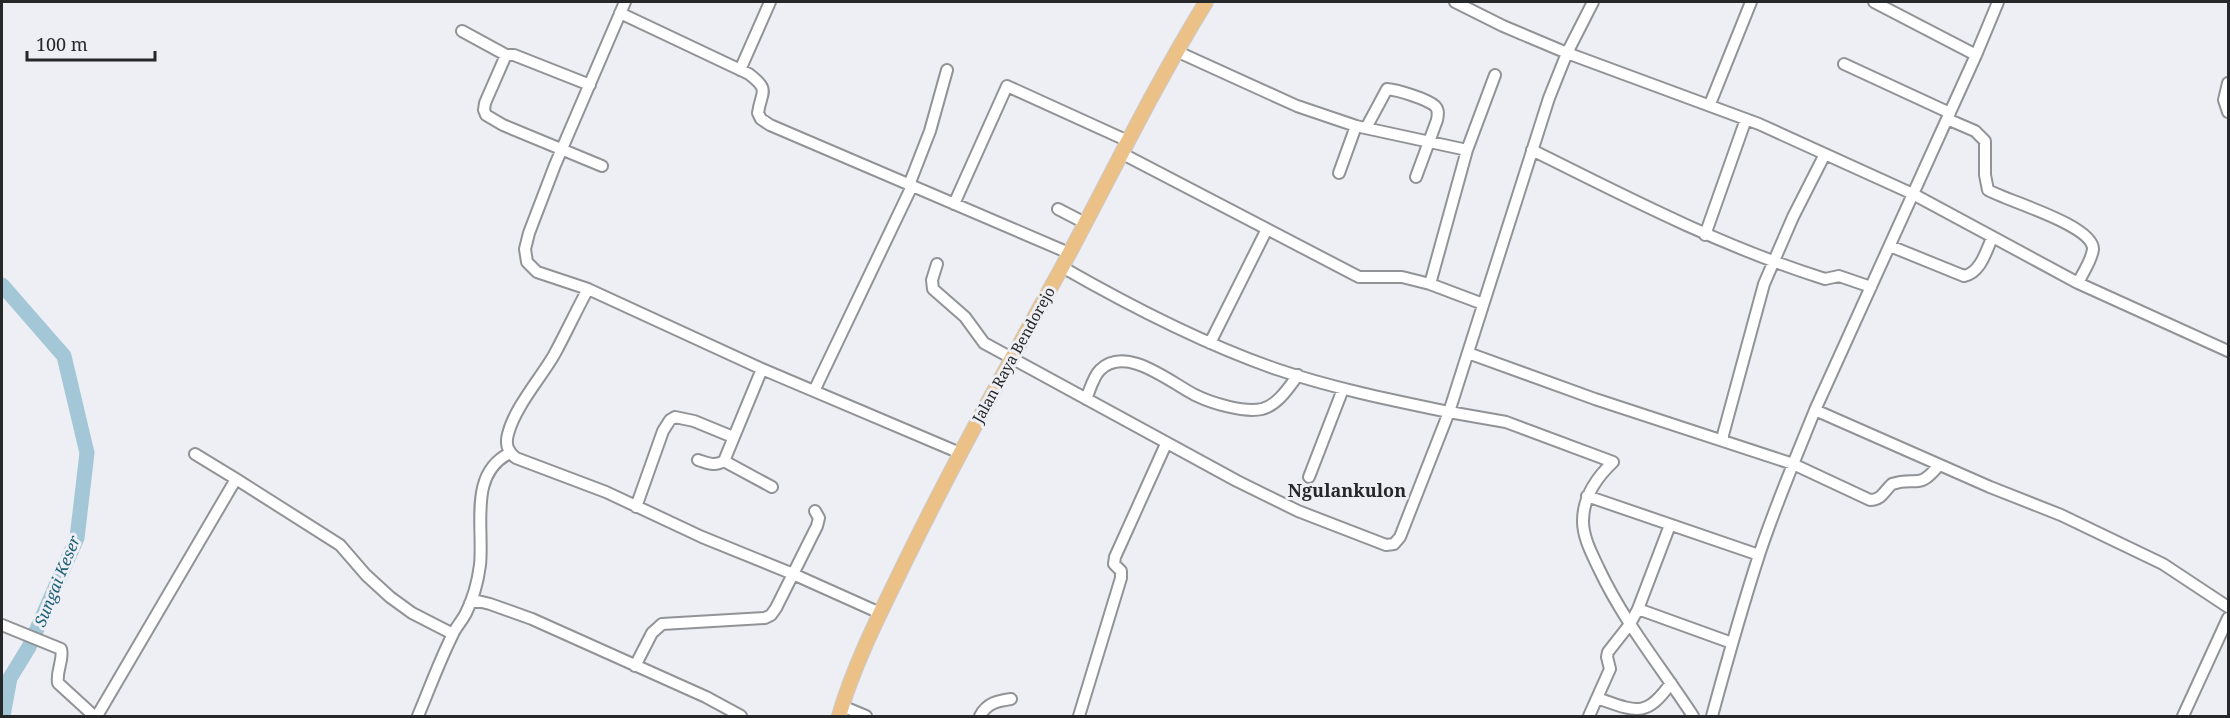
<svg xmlns="http://www.w3.org/2000/svg" width="2230" height="718" viewBox="0 0 2230 718" font-family="'Noto Serif',serif">
<style>
.lines{fill:none;stroke-linecap:round;stroke-linejoin:round}
.river{stroke:#a3c7d7;stroke-width:15}
.minor-casing{stroke:#919397;stroke-width:14}
.major-casing{stroke:#cbcbcc;stroke-width:16}
.minor{stroke:#fff;stroke-width:10}
.major{stroke:#ebc188;stroke-width:14}
.labels{text-anchor:middle;stroke-width:6;stroke-linejoin:round;paint-order:stroke}
.street-label{font-size:15px;fill:#262729;stroke:#edeff4}
.water-label{font-size:16px;font-style:italic;fill:#1e6078;stroke:#edeff4}
.quarter-label{font-size:18px;font-weight:bold;fill:#262729;stroke:#edeff4}
</style>
<rect width="100%" height="100%" fill="#edeff4"/>
<g class="lines">
<path class="river" d="M 2,285 L 64,356 L 87,453 L 77,538 L 29,647 L 10,678 L 3,716"/>
<defs>
<path id="minor" d="M 625,2 L 555,165 L 529,233 L 525,249 L 527,262 L 537,272 L 588,289 L 762,369 L 960,453
M 1455,2 L 1503,26 L 1567,53 L 1759,124 L 1913,194 L 2078,283 L 2228,351
M 1874,2 L 1976,55
M 620,13 L 749,74 C 771,91 761,91 758,113 L 761,119 L 770,125 L 1069,253
M 462,31 L 506,55 L 514,55 L 590,85
M 1176,51 L 1297,106 L 1356,126 L 1467,150 L 1495,75
M 506,55 L 485,103 L 484,110 L 486,115 L 503,125 L 602,166
M 1844,64 L 1950,113
M 740,70 L 770,2
M 2228,83 L 2224,100 L 2228,112
M 1710,104 L 1751,2
M 1947,119 L 1975,131 L 1985,141 L 1985,175 L 1988,190 C 2007,201 2093,225 2093,249 C 2092,260 2082,274 2078,283
M 1366,128 L 1387,89 C 1398,90 1427,99 1435,106 C 1439,110 1438,115 1437,120 L 1416,177
M 1532,150 C 1628,198 1723,247 1825,279 L 1839,276 L 1871,287
M 1121,153 L 1359,277 L 1402,277 L 1430,284 L 1483,304
M 1339,173 L 1356,126
M 909,185 L 930,131 L 947,70
M 954,204 L 1007,86 L 1128,141
M 1058,209 L 1085,223
M 1705,235 L 1746,119
M 1890,246 L 1964,276 C 1980,273 1986,252 1992,238
M 937,264 L 932,280 L 933,289 L 965,317 L 984,343 L 1237,481 L 1298,511 L 1386,545 L 1394,544 L 1400,537 L 1449,412 L 1506,422 L 1613,462 C 1596,478 1583,497 1583,521 C 1583,538 1592,554 1599,569 C 1624,622 1661,667 1693,716
M 1062,267 C 1130,306 1201,343 1276,369 C 1332,388 1391,400 1449,412 L 1549,98 L 1567,53 L 1593,2
M 1430,284 L 1467,150
M 588,289 C 576,311 566,333 554,355 C 540,379 515,407 508,434 C 505,445 508,452 516,458 L 606,492 L 702,537 L 793,574 L 880,613
M 1210,343 L 1267,229
M 1468,353 L 1595,399 L 1793,464 L 1870,500 C 1882,500 1884,491 1892,484 C 1917,476 1918,491 1939,465
M 814,391 L 912,186
M 1086,399 C 1090,390 1093,377 1100,370 C 1126,344 1171,383 1195,395 C 1211,403 1244,413 1262,409 C 1278,405 1289,387 1298,375
M 1815,410 L 1990,487 L 2061,515 L 2163,564 L 2228,607
M 1723,441 L 1723,435 L 1764,284 L 1793,217 L 1825,154
M 195,454 L 236,479
M 698,460 C 708,463 714,467 724,461 L 762,369
M 724,461 L 772,487
M 1309,477 L 1343,389
M 1587,496 L 1759,555
M 636,507 L 663,431 L 670,420 L 675,417 L 694,421 L 733,437
M 470,603 L 478,601 L 490,604 L 532,619 L 706,697 L 741,716
M 1638,609 L 1732,643
M 2,625 L 61,649 C 64,660 56,670 58,683 L 94,716
M 635,666 L 652,633 L 662,624 L 765,618 L 771,615 L 776,608 L 817,526 L 819,518 L 815,511
M 1597,698 L 1610,669 L 1607,657 L 1608,652 L 1630,624 L 1638,609 L 1670,525
M 842,706 L 866,716
M 97,716 L 236,479 L 340,545 L 366,575 L 390,597 L 412,613 L 453,634
M 418,716 C 429,690 439,662 452,636 C 455,628 462,621 466,613 C 473,599 478,580 480,565 C 484,527 468,473 510,453
M 980,716 C 987,703 997,701 1011,699
M 1079,716 L 1121,578 L 1121,571 L 1114,564 L 1115,557 L 1166,444
M 1589,716 L 1597,698 C 1637,712 1646,718 1671,683
M 1712,716 C 1727,661 1742,607 1760,552 C 1776,504 1796,457 1815,410 L 1976,55 L 1998,2
M 2183,716 L 2228,618"/>
<path id="major" d="M 839,716 C 855,661 882,610 907,558 C 955,460 1008,365 1061,269 C 1109,180 1153,88 1206,2"/>
</defs>
<use href="#minor" class="minor-casing"/>
<use href="#major" class="major-casing"/>
<use href="#minor" class="minor"/>
<use href="#major" class="major"/>
</g>
<g class="labels">
<g class="street-label">
<text transform="translate(1014 355) rotate(-61)" y="5">Jalan Raya Bendorejo</text>
</g>
<g class="water-label">
<text transform="translate(57 581) rotate(-68)" y="6">Sungai Keser</text>
</g>
<g class="quarter-label">
<text x="1347" y="497">Ngulankulon</text>
</g>
</g>
<rect width="2230" height="718" fill="none" stroke="#262729" stroke-width="6"/>
<path d="M27 51v9h128v-9" fill="none" stroke="#262729" stroke-width="3"/>
<text x="36" y="51" font-size="18" fill="#262729" stroke="#edeff4" stroke-width="4.5" paint-order="stroke">100 m</text>
</svg>
